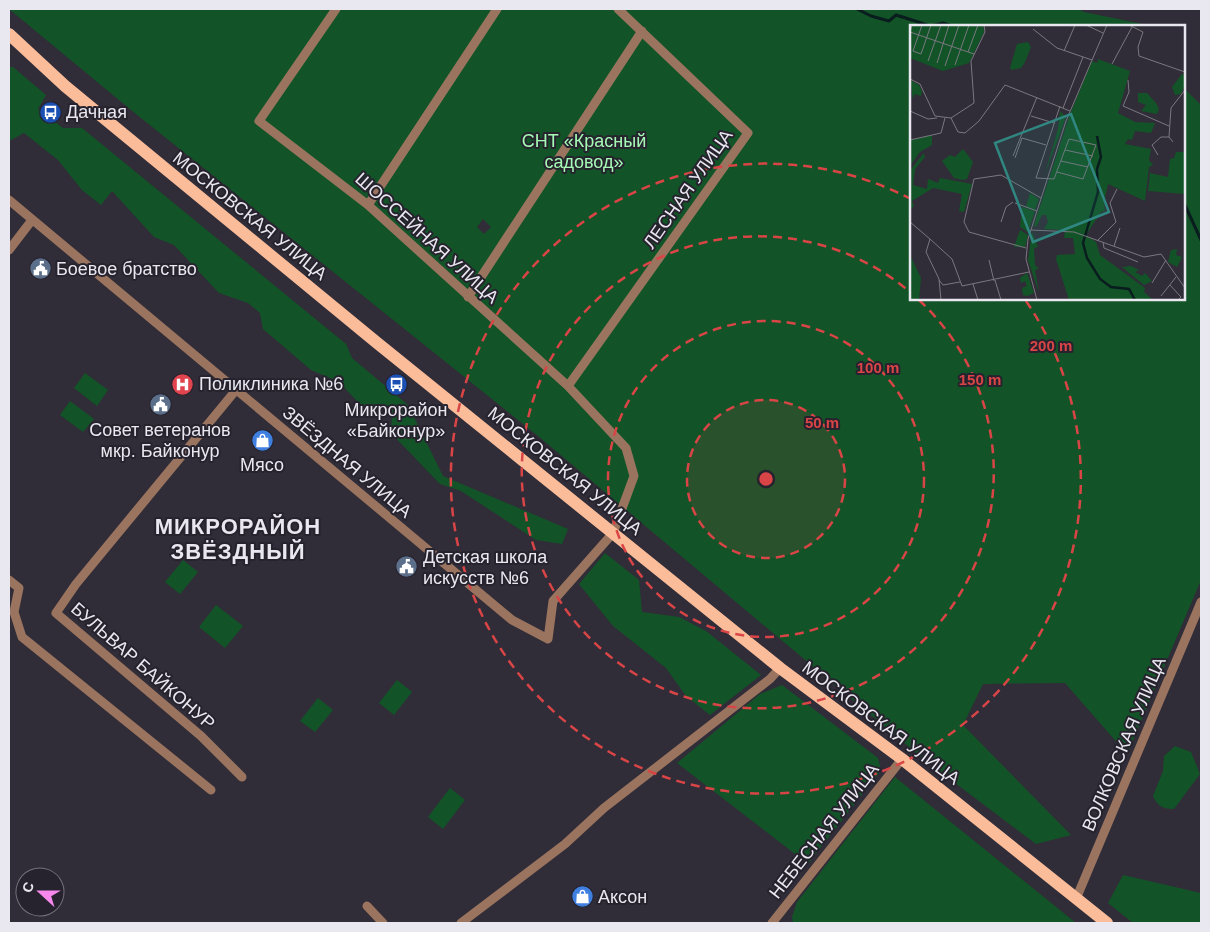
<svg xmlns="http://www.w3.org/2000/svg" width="1210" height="932" viewBox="0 0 1210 932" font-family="Arial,sans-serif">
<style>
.green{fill:#125427;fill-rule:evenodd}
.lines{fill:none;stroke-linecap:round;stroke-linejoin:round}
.stream{stroke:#0a1d1e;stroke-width:3}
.street{stroke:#9a745f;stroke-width:9}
.primary{stroke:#fbbc9a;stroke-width:12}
.ring{fill:none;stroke:#d94546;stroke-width:2.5;stroke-dasharray:9 6}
.labels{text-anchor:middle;stroke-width:4;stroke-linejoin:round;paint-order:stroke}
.poi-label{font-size:18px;fill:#e9e7ef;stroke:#26232e;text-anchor:start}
.park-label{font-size:18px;fill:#a5fab5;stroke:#26232e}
.street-label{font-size:18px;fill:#e9e7ef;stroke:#26232e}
.district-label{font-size:22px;font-weight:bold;letter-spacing:1px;fill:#e9e7ef;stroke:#26232e}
.inset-river{fill:none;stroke:#0a1d1e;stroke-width:2.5}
.inset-road{fill:none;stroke:#7a7781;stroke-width:1}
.view{fill:#308781;fill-opacity:0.15;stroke:#308781;stroke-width:2.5}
.inset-edge{fill:none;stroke:#e9e7ef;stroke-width:2.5}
.centre{fill:#d94546;stroke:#26232e;stroke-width:2.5}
.ring-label{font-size:15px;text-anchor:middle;font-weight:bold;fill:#d94546;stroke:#26232e;stroke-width:4;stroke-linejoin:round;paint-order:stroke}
</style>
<rect width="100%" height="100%" fill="#302d38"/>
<path class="green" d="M 9,9 L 1078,9 L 1084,12 L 1152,26 L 911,26 L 911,299 L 1184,299 L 1184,88 L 1201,105 L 1201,580 L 1127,754 L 1065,683 L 983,684 L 963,725 L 1071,835 L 1036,844 L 922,758 L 538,436 L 131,110 ZM 483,219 L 491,227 L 484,234 L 477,227 Z
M 9,67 L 13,67 L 46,95 L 38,109 L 63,128 L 82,128 L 346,344 L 352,358 L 408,405 L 443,476 L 568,529 L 562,544 L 536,540 L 461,491 L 440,484 L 390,432 L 392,419 L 383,409 L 371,416 L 339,382 L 311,370 L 263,329 L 260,313 L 248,303 L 219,293 L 174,245 L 154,237 L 112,191 L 101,205 L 82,190 L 58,160 L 24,133 L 9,141 Z
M 85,373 L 108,390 L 97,406 L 74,388 Z
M 70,401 L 94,419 L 83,432 L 60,415 Z
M 605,553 L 639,580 L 642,612 L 679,617 L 706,631 L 761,675 L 710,715 L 686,696 L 666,668 L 613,626 L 579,584 Z
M 183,560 L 198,572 L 180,594 L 165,582 Z
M 216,605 L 243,626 L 225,648 L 199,627 Z
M 397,680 L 412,692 L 394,715 L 379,703 Z
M 782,685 L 878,758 L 881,770 L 808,864 L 677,763 L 760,694 Z
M 318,698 L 333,710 L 315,732 L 300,721 Z
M 1175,746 L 1191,752 L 1200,774 L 1174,809 C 1162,809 1158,806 1153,796 L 1163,771 L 1164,756 Z
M 895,777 L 1076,923 L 793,923 L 792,917 L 797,902 Z
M 450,788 L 465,800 L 443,829 L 428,817 Z
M 1123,875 L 1201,893 L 1201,923 L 1133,923 L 1108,903 Z"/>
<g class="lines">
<path class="stream" d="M 857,9 L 871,16 L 889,21 L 896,15 C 902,17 926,24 929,26
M 931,26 L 943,23 L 952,26
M 1184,203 L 1201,240"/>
<path class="street" d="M 9,200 L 512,620 L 548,639 L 553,601 L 613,533 L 634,476 L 626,448 L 568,386 L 368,205 L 259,121 L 336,9
M 368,205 L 497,9
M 9,250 L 32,220
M 468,297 L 642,31
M 568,386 L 748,133 L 618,9
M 236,390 L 76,584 L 56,613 L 201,736 L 242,777
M 9,580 L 19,588 L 14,612 L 22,637 L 211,790
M 1076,899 L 1201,602
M 367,906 L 383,923
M 461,923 L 565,844 L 604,808 L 770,679 L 780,668
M 772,923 L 902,759"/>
<path class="primary" d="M 9,34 L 65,86 L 376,342 L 780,668 L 902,759 L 1107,923"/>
</g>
<circle cx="766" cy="479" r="79" fill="#d94546" fill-opacity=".12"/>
<g class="ring">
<circle cx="766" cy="479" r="79"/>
<circle cx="766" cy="479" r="158"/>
<path d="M919 300A236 236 0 1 1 910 292"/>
<path d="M1026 301A315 315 0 1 1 909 198"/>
</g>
<defs>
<symbol id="bus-disc" viewBox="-11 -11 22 22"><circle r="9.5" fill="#1a4fb4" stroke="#26232e"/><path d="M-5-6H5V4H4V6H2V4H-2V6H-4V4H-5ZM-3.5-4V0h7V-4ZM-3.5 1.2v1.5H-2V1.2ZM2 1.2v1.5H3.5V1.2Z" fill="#fff"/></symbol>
<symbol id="civic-disc" viewBox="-11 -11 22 22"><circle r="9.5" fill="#5c6f8a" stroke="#26232e"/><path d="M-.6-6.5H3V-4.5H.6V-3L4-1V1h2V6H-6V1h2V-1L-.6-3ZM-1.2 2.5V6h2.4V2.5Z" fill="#fff"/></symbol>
<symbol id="hospital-disc" viewBox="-11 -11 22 22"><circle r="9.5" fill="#e0444e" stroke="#26232e"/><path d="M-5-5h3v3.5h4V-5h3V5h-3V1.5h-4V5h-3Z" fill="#fff"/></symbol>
<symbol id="shop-disc" viewBox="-11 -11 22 22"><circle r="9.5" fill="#3f7fe0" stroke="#26232e"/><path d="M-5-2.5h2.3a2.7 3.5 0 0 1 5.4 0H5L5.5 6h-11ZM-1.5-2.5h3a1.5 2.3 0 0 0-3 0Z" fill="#fff"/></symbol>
</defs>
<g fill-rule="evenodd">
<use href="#bus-disc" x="38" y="100" width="25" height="25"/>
<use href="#civic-disc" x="28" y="256" width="25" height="25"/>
<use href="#hospital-disc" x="170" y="372" width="25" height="25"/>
<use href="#bus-disc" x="384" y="372" width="25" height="25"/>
<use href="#civic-disc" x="148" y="392" width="25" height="25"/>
<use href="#shop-disc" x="250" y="428" width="25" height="25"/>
<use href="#civic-disc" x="394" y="554" width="25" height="25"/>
<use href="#shop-disc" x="570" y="884" width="25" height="25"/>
</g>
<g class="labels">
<g class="poi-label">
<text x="66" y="118">Дачная</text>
<text x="56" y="275">Боевое братство</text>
<text x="199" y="390">Поликлиника №6</text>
<text x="396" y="416" text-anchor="middle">Микрорайон<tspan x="396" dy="21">«Байконур»</tspan></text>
<text x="160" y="436" text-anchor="middle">Совет ветеранов<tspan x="160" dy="21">мкр. Байконур</tspan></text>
<text x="262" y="471" text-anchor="middle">Мясо</text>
<text x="423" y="563">Детская школа<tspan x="423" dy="21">искусств №6</tspan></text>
<text x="598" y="903">Аксон</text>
</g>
<g class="park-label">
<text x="584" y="147">СНТ «Красный<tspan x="584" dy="21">садовод»</tspan></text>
</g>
<g class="street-label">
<text transform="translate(688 189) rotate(-55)" y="6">ЛЕСНАЯ УЛИЦА</text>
<text transform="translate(250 216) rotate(39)" y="6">МОСКОВСКАЯ УЛИЦА</text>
<text transform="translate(427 238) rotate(42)" y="6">ШОССЕЙНАЯ УЛИЦА</text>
<text transform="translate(347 462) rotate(40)" y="6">ЗВЁЗДНАЯ УЛИЦА</text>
<text transform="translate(565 471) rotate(39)" y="6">МОСКОВСКАЯ УЛИЦА</text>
<text transform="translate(143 666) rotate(41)" y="6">БУЛЬВАР БАЙКОНУР</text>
<text transform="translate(881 723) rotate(37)" y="6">МОСКОВСКАЯ УЛИЦА</text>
<text transform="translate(1124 744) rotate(-67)" y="6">ВОЛКОВСКАЯ УЛИЦА</text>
<text transform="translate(824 831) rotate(-52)" y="6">НЕБЕСНАЯ УЛИЦА</text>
</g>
<g class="district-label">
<text x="238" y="534">МИКРОРАЙОН<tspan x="238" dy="25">ЗВЁЗДНЫЙ</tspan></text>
</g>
</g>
<g transform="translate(910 25)">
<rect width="275" height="275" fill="#302d38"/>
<path d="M 0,0 L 73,0 L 74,7 L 59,38 L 33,46 L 0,33 ZM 118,17 L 121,22 L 115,37 L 111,43 L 102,45 L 100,43 L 107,19 ZM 188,34 L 220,46 L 208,88 L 225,97 L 245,98 L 241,108 L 225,106 L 222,115 L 218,114 L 215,119 L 241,124 L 239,135 L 243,140 L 239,142 L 235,176 L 198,159 L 194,177 L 195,186 L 191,187 L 176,210 L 186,217 L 190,230 L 235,263 L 234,267 L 243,275 L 159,275 L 146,234 L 147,230 L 165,229 L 163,213 L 154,213 L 155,205 L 134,204 L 138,197 L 136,190 L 132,190 L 126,202 L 124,200 L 160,89 L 182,36 L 187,38 ZM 272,49 L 275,50 L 275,60 L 271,69 L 265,70 L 262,62 ZM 0,55 L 9,60 L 12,66 L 11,71 L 5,69 L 3,74 ZM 228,68 L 237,68 L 246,78 L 249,84 L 247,89 L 231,86 L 236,80 L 228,77 ZM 150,86 L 156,92 L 134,152 L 148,104 ZM 22,110 L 22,120 L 10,127 L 0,141 L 0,115 ZM 53,124 L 63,137 L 57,154 L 53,155 L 44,153 L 32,136 L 40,130 L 45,132 ZM 266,127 L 275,127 L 275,169 L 238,166 L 240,148 L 258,152 L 260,134 L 264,133 ZM 14,128 L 15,132 L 5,144 L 3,160 L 17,164 L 18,154 L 28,158 L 30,153 L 62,159 L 54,187 L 49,186 L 52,169 L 23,163 L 2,176 L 4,181 L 0,185 L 0,145 ZM 120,168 L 129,174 L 125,185 L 116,182 ZM 112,182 L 125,186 L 118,207 L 110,202 ZM 110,205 L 118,210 L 115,222 L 104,222 ZM 122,207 L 128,222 L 124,223 L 125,240 L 129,244 L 125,245 L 129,268 L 118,235 ZM 267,224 L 266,230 L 272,232 L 267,242 L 258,237 L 261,225 ZM 0,230 L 11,253 L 9,275 L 0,275 ZM 221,241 L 229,245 L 225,247 L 232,251 L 235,248 L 242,256 L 234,260 L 212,242 ZM 117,248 L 124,268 L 117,271 L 113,270 L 112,263 L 117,261 L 115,256 L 111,258 L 110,253 Z" fill="#125427"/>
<path class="inset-river" d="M 187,111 L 191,132 L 187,144 L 188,167 L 173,218 L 177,233 L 190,254 L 201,262 L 219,264 L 225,275"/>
<path class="inset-road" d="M 2,0 L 0,7 L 64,29M 12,0 L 3,26 L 11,29 L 21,0M 176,0 L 193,8M 219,0 L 233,7 L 228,22 L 229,31 L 275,47M 123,4 L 147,23 L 182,35M 154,26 L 165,0M 58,27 L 68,0M 18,36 L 31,0M 27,38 L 39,0M 202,39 L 222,2M 45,40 L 59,0M 35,41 L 49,0M 0,54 L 10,59 L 25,91 L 41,93M 218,55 L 219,67 L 213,81 L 259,101M 153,83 L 173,32M 0,86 L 18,94 L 27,93M 121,91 L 144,98M 41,93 L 48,107 L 55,108 L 69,96 L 95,60 L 160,86M 41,93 L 64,78 L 61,36 L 75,7 L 74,0M 259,112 L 261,83 L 275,65M 0,115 L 31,108 L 35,93M 155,125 L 183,131M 248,130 L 242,120 L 251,112 L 259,112 L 263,117M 103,131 L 127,72M 105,133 L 112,113 L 136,120M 151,136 L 178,142M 147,147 L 173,154 L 186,120 L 159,114 L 144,154 L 126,153 L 150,81M 105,178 L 127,186M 0,197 L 20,214 L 16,227 L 29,254 L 31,275M 91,197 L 96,182 L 103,177M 121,205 L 164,207 L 234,232 L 251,229 L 275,263M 20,214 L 42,234 L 52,261 L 119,247M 187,216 L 206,197 L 200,178 L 207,164M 193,217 L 194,223 L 228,237M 204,221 L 210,203M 116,223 L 59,207 L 54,197 L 64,154 L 91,150 L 131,173M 79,235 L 84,256M 29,255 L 33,260 L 50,257M 85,255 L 91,275M 242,258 L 256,235M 63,259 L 68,275M 260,260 L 271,272 L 268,275M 251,271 L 266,252M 127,275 L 116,234 L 118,214 L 156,96 L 197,0"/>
<path class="view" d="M 161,89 L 199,187 L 123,217 L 85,118 Z"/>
<rect width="275" height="275" class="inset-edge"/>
</g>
<circle cx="766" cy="479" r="8" class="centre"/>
<g class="ring-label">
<text x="1051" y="351">200 m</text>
<text x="878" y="373">100 m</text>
<text x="980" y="385">150 m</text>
<text x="822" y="428">50 m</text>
</g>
<rect width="1210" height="932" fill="none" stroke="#e9e7ef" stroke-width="20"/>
<g transform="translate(40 892) rotate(291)"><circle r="24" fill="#26232e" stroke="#74717b"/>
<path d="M0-4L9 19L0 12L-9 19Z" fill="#f688ed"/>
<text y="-8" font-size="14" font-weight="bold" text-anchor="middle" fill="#e9e7ef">С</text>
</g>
</svg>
